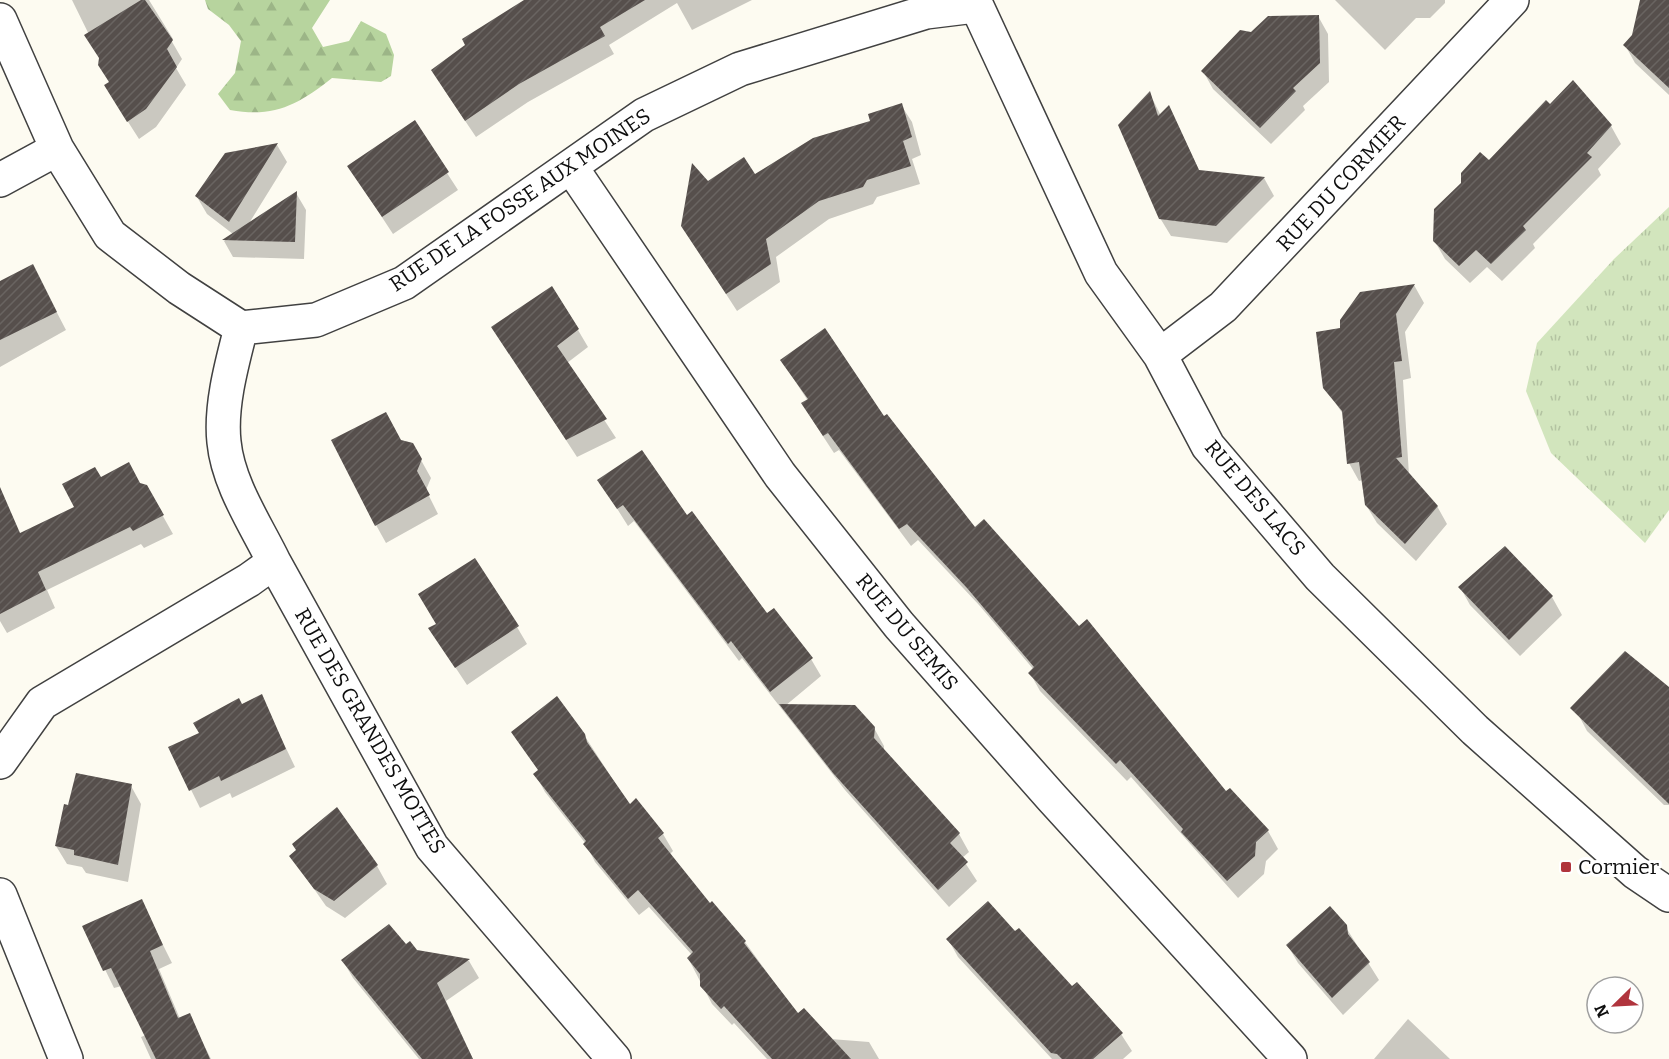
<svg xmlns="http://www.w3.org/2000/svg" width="1669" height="1059" viewBox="0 0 1669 1059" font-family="Bitter,serif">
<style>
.grass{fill:url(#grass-tufts)}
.forest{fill:url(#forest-firs)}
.shadow{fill:#0003}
.building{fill:url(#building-hatch)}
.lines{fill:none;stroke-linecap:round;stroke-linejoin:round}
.minor-casing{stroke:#414141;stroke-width:36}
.tertiary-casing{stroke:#414141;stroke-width:36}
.minor{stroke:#fff;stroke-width:33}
.tertiary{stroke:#fff;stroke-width:33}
.poi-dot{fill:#b0343d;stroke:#fff;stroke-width:2}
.labels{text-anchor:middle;stroke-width:6;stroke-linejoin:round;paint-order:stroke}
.street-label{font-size:21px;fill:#0e0e0e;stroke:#fff}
.poi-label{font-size:21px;fill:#0e0e0e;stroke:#fff;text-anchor:start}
</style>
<defs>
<pattern id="grass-tufts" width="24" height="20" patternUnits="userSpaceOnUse" patternTransform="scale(1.5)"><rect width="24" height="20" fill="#d2e5bd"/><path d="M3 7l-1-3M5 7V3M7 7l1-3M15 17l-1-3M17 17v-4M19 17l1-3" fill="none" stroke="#b3c3a1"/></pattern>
<pattern id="forest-firs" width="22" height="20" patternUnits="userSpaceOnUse" patternTransform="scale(1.5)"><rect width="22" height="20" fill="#b7d49e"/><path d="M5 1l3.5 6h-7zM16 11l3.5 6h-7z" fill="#9cb587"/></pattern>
<pattern id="building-hatch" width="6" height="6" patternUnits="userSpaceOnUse" patternTransform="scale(1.5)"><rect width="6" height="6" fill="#564f4c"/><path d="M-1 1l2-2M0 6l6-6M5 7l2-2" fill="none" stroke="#696461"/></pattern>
</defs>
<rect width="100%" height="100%" fill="#fdfbf1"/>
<path class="grass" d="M 1669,207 L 1669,510 L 1645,543 L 1551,453 L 1526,391 L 1537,343 L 1614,259 Z"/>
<path class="forest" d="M 205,0 L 330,0 L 312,28 L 323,47 L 349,41 L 361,21 L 386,34 L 394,55 L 391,76 L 381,82 L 332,78 C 298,105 274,118 230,110 L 218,94 L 235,73 L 241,41 L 229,25 L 208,9 Z"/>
<path class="shadow" d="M 72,0 L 149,0 L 173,39 L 171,40 L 182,59 L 176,68 L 186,85 L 156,127 L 139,139 L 116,103 L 101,59 Z
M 527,0 L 752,0 L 692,30 L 677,3 L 609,45 L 614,54 L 528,102 L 476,137 L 443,88 Z
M 1335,0 L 1445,0 L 1445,3 L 1430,18 L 1416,18 L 1385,50 Z
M 1641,0 L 1669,0 L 1669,95 L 1635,63 L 1625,45 L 1634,36 Z
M 1318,16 L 1328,34 L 1329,82 L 1303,106 L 1305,110 L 1271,144 L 1213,89 L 1203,71 L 1251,34 Z
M 1150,94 L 1161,116 L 1169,107 L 1200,172 L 1264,178 L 1274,196 L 1227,243 L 1171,236 L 1160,218 Z
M 901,105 L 912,122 L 921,155 L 912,159 L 920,184 L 877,197 L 873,204 L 829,219 L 776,257 L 780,282 L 737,311 L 682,226 L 708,183 L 755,176 L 872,122 Z
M 1550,106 L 1611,126 L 1621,144 L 1598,169 L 1601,175 L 1533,244 L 1535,248 L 1502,281 L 1487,267 L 1470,283 L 1445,259 L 1434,240 L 1463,183 Z
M 414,122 L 458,190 L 393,234 L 349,167 Z
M 277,145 L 287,162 L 248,225 L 296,193 L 306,210 L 304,259 L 233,257 L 224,241 L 233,234 L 207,214 L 197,197 L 226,155 Z
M 0,283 L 42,284 L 66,330 L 0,367 Z
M 1414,285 L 1424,303 L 1405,332 L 1411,378 L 1403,380 L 1409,475 L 1437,506 L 1447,524 L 1416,561 L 1377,523 L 1366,505 L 1363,480 L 1359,481 L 1349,463 L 1345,417 L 1325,388 L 1342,329 L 1361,293 Z
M 493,328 L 578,330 L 588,347 L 567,363 L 616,438 L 577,457 Z
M 782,361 L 884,418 L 975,529 L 1226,793 L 1229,790 L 1268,831 L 1278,849 L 1266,861 L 1264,874 L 1238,898 L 1131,777 L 1127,781 L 1040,691 L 1030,673 L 1034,670 L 979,605 L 918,540 L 911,546 L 839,450 L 834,453 L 813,421 L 808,401 Z
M 401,441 L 412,444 L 431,478 L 426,490 L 438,514 L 386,543 L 376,525 Z
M 100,478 L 146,486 L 173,534 L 144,548 L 141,544 L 47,590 L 55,608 L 7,633 L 0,621 L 0,528 L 8,541 L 76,508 Z
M 599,480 L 687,517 L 767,615 L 811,659 L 821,676 L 785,706 L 874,728 L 884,746 L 884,751 L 959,834 L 969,852 L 962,858 L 977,881 L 949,907 L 845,790 L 742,658 L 739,661 L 634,521 L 628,526 Z
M 1505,548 L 1552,597 L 1562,615 L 1520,656 L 1470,605 L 1460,587 Z
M 517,627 L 527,644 L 467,685 L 430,629 Z
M 261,696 L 295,767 L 232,798 L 230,793 L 200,808 L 170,747 L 201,733 L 241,706 Z
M 1578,714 L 1669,730 L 1669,805 L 1664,805 L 1587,731 Z
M 513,732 L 584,735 L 630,806 L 663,834 L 673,851 L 669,855 L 710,906 L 745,942 L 798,1015 L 831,1039 L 869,1042 L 879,1059 L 767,1059 L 734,1023 L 732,1025 L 712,1004 L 688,958 L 692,955 L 649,907 L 639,915 L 595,862 L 586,844 L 545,792 L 535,774 L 539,771 Z
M 131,786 L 141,804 L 128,882 L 86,873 L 82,867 L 67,864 L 56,846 Z
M 291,856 L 377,866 L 387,884 L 345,918 L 326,906 Z
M 141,901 L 172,963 L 159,969 L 180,1019 L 189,1015 L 211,1059 L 151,1059 L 141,1037 L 146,1035 L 122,986 L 114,988 L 84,926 Z
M 1345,926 L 1379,980 L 1343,1015 L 1298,963 L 1288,946 Z
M 1015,933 L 1121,1034 L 1132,1051 L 1123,1059 L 1052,1059 L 958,957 L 948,939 Z
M 405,946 L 416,952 L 469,961 L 479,978 L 446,1001 L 473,1059 L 419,1059 L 353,978 L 343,961 Z
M 1408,1019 L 1450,1059 L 1374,1059 Z"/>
<path class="building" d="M 141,0 L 145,0 L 173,40 L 167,49 L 177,67 L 146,109 L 127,122 L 104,85 L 109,82 L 98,65 L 99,58 L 84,35 Z
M 524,0 L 645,0 L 600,27 L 605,36 L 519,84 L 465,121 L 431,70 L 465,45 L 462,39 Z
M 1640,0 L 1669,0 L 1669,88 L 1623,45 L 1632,35 Z
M 1319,15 L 1320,63 L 1293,88 L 1296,91 L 1260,128 L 1201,71 L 1240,30 L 1251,32 L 1268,16 Z
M 1573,80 L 1612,125 L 1587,153 L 1592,157 L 1523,226 L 1526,230 L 1491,264 L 1476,250 L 1459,266 L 1433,241 L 1434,209 L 1461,183 L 1461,173 L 1480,152 L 1489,160 L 1546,100 L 1550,104 Z
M 1150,91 L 1158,116 L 1169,105 L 1199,170 L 1265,177 L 1216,226 L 1159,219 L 1118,125 Z
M 902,103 L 912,137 L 903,141 L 911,166 L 867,180 L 863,187 L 819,201 L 766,239 L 771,264 L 726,294 L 681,226 L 692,163 L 708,181 L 744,157 L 755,174 L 813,138 L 870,121 L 868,114 Z
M 415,120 L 449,172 L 382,217 L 347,166 Z
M 278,143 L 229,222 L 195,196 L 225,153 Z
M 297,191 L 295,242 L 222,240 Z
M 33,264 L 57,312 L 0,340 L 0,281 Z
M 1415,284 L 1396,314 L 1402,361 L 1394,362 L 1402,457 L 1396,458 L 1438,506 L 1405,544 L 1365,505 L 1359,462 L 1347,464 L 1342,411 L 1323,388 L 1316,332 L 1340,328 L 1340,320 L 1360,292 Z
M 552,286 L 579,329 L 557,346 L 607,419 L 566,440 L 491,327 Z
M 825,328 L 884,416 L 887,414 L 975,527 L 984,519 L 1079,626 L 1087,619 L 1226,791 L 1230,788 L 1269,830 L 1256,842 L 1255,856 L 1227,881 L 1181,832 L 1183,829 L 1120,760 L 1116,764 L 1028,673 L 1034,667 L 967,588 L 907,524 L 899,529 L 828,433 L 823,436 L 801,403 L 808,399 L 780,360 Z
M 386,412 L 401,440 L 413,443 L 422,459 L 417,471 L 430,495 L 375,526 L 331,440 Z
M 642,450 L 687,515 L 692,511 L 767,613 L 774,608 L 813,658 L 770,692 L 731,641 L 728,644 L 623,505 L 617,509 L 597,480 Z
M 129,462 L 140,483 L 147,485 L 164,515 L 133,531 L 130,527 L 38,572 L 46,590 L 0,614 L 0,487 L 20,533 L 74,507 L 62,484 L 95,467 L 101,477 Z
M 1505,546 L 1553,596 L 1509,640 L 1458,587 Z
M 475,558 L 519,626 L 455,668 L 428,628 L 436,624 L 418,594 Z
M 1625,651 L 1669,687 L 1669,804 L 1570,708 Z
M 262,694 L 286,749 L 221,781 L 219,776 L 189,791 L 168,747 L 199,733 L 193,723 L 239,698 L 242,704 Z
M 557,696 L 585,734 L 587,742 L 630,804 L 636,798 L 664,833 L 658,838 L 710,903 L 712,901 L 746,941 L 744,943 L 798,1013 L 804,1008 L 851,1059 L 772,1059 L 724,1006 L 721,1009 L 700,986 L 700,974 L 687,958 L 693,952 L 638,890 L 628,899 L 583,844 L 586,841 L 533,774 L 538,770 L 511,732 Z
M 779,704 L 855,705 L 875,727 L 874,738 L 960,833 L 950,843 L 968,862 L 938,890 L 833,773 Z
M 76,773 L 132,784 L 118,865 L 74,855 L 74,850 L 55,846 L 64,804 L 68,805 Z
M 337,807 L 378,865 L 334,901 L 314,889 L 289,856 L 296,850 L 292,844 Z
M 142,899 L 163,945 L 150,951 L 178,1018 L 190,1013 L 210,1059 L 156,1059 L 111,968 L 103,971 L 82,926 Z
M 988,901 L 1015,931 L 1019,928 L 1072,986 L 1077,982 L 1123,1033 L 1093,1059 L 1062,1059 L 1057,1054 L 1051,1053 L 946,939 Z
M 1330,906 L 1347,925 L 1348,934 L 1370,962 L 1332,998 L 1286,945 Z
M 389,924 L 406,944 L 410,941 L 417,950 L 470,959 L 437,983 L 473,1059 L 422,1059 L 341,960 Z"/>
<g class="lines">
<defs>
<path id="minor" d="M 0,20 L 57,149 L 110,235 L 179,288 L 241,328 L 316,320 L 404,283 L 644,115 L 740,69 L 926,12 L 975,6
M 571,167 L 780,475 L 899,625 L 1052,798 L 1290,1059
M 0,180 L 57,149
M 241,328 C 232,363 220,406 224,442 C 228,484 256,525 274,562
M 0,762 L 42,703 L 249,580 L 274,562 L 432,847 L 614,1059
M 0,895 L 66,1059"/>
<path id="tertiary" d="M 974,0 L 1101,273 L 1160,355 L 1208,446 L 1320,577 L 1475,730 L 1635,872 L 1669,895
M 1160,355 L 1223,307 L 1512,0"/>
</defs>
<use href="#minor" class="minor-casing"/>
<use href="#tertiary" class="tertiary-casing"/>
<use href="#minor" class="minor"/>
<use href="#tertiary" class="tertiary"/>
</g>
<rect class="poi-dot" x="1560" y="861" width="12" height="12" rx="3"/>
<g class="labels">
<g class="street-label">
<text transform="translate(1341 183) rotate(-47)" y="7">RUE DU CORMIER</text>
<text transform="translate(520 200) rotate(-34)" y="7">RUE DE LA FOSSE AUX MOINES</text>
<text transform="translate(1255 498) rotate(50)" y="7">RUE DES LACS</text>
<text transform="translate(907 632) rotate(50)" y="7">RUE DU SEMIS</text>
<text transform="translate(370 731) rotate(60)" y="7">RUE DES GRANDES MOTTES</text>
</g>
<g class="poi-label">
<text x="1578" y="874">Cormier</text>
</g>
</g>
<g transform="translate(1615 1005) rotate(246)"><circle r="28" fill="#ffffff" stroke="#9f9f9f" stroke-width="1.5"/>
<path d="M0-4.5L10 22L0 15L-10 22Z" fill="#b0343d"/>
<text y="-9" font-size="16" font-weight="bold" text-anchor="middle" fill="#0e0e0e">N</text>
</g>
</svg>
